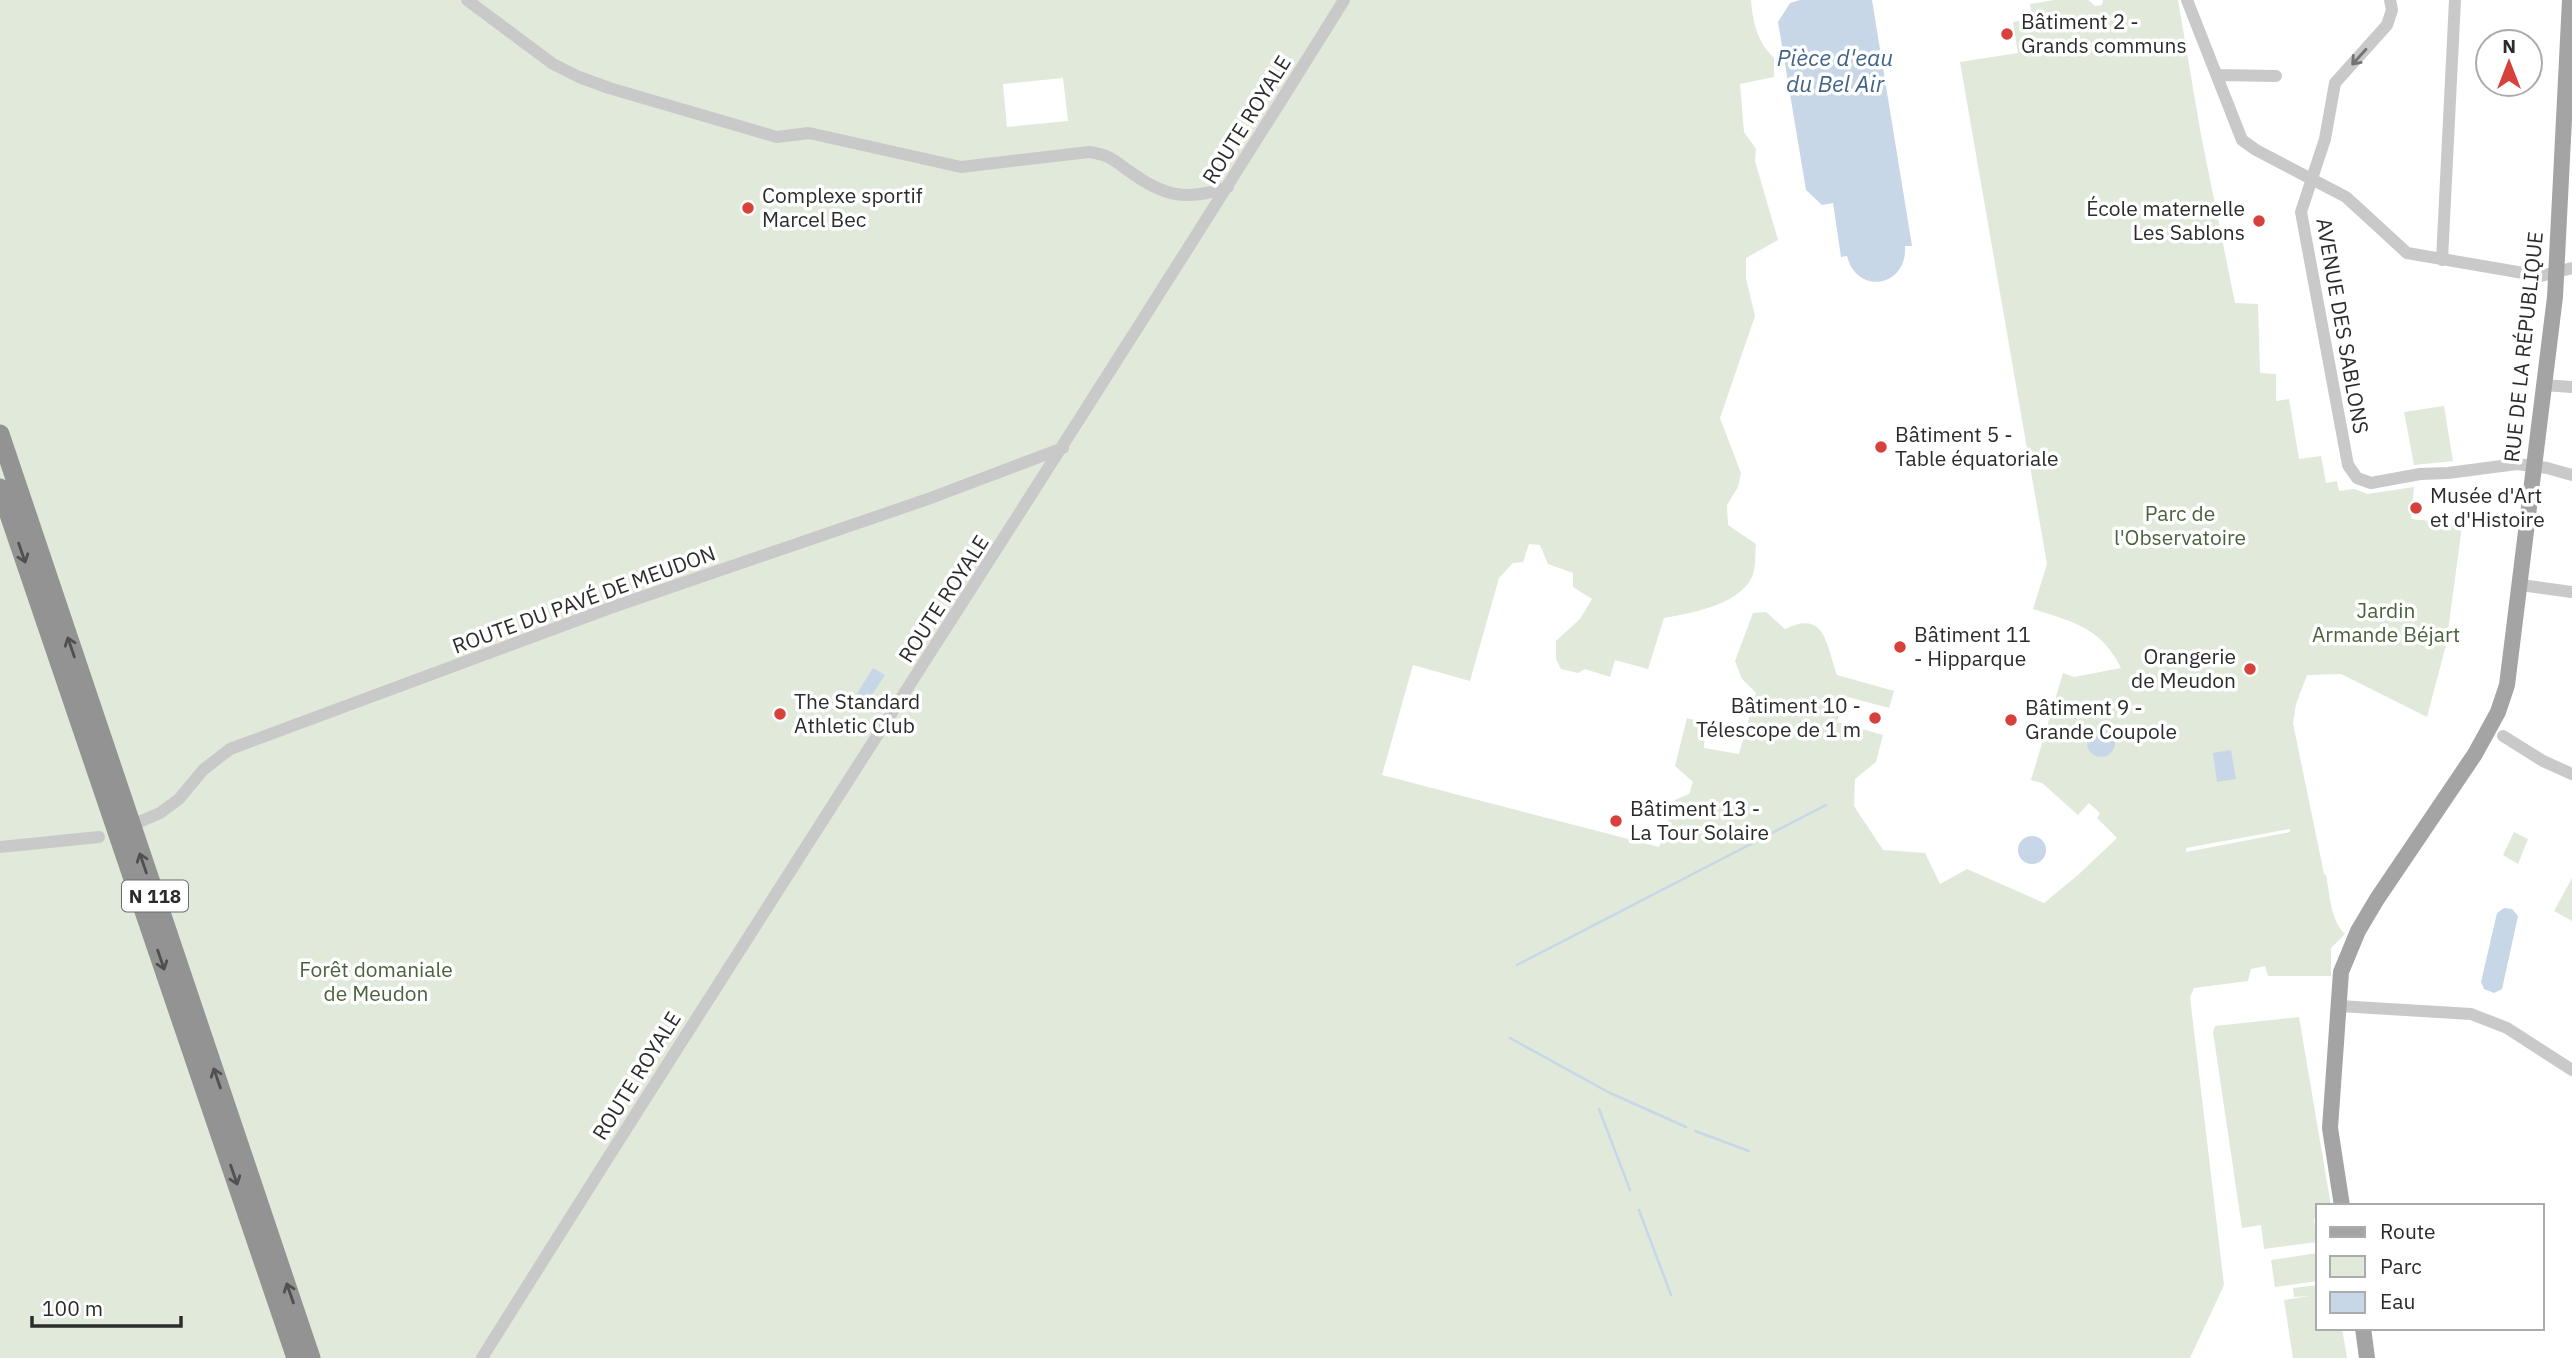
<svg xmlns="http://www.w3.org/2000/svg" width="2572" height="1358" viewBox="0 0 2572 1358" font-family="'IBM Plex Sans',sans-serif">
<style>
.green{fill:#e0e9da;fill-rule:evenodd}
.water{fill:#c7d7e7}
.lines{fill:none;stroke-linecap:round;stroke-linejoin:round}
.stream{stroke:#c7d7e7;stroke-width:2.5}
.minor{stroke:#c9c9c9;stroke-width:12}
.major{stroke:#a4a4a4;stroke-width:16}
.highway{stroke:#939393;stroke-width:19}
.oneway{stroke:#737373}
.oneway2{stroke:#505050}
.poi-dot{fill:#d6413b;stroke:#fff;stroke-width:2.5}
.labels{text-anchor:middle;stroke-width:7;stroke-linejoin:round;paint-order:stroke}
.shield{fill:#fff;stroke:#6b6b6b;stroke-width:2}
.shield-label{font-size:19px;font-weight:bold;fill:#2c2c2c}
.poi-label{font-size:21px;fill:#2c2c2c;stroke:#fff;text-anchor:start}
.street-label{font-size:21px;fill:#2c2c2c;stroke:#fff}
.park-label{font-size:21px;fill:#4b633d;stroke:#fff}
.water-label{font-size:23px;font-style:italic;fill:#416486;stroke:#fff}
</style>
<rect width="100%" height="100%" fill="#fff"/>
<path class="green" d="M 0,0 L 1751,0 C 1753,23 1757,41 1774,58 L 1774,77 L 1740,84 L 1744,132 L 1756,149 L 1755,161 L 1778,240 L 1746,258 L 1746,278 L 1755,316 L 1720,418 L 1741,473 L 1738,487 L 1727,505 L 1728,525 L 1756,544 C 1755,553 1756,569 1752,577 C 1739,605 1691,613 1664,618 L 1648,669 L 1615,660 L 1610,677 L 1585,669 L 1578,673 L 1561,669 L 1556,659 L 1556,641 L 1580,619 L 1592,599 L 1573,587 L 1573,573 L 1548,564 L 1540,545 L 1529,544 L 1523,562 L 1513,563 L 1499,578 L 1470,681 L 1413,665 L 1382,775 L 1659,847 L 1675,800 L 1689,794 L 1693,782 L 1675,766 L 1687,718 L 1705,723 L 1704,748 L 1739,754 L 1756,693 L 1742,679 L 1735,661 L 1753,613 L 1766,612 L 1785,629 C 1826,609 1826,645 1837,675 L 1894,691 L 1889,708 L 1844,696 L 1837,722 L 1883,735 L 1876,762 L 1855,779 L 1854,806 L 1883,850 L 1925,853 L 1940,884 L 1967,869 L 2044,903 L 2079,874 L 2117,838 L 2097,818 L 2100,813 L 2089,803 L 2078,815 L 2042,783 L 2031,780 L 2063,673 L 2074,677 L 2121,668 C 2101,627 2073,622 2033,609 L 2047,564 L 1960,62 L 2018,53 L 2013,22 L 2032,19 L 2030,4 L 2054,0 L 2088,0 L 2095,6 L 2102,5 L 2103,0 L 2178,0 L 2201,135 L 2235,303 L 2258,304 L 2260,373 L 2276,374 L 2276,401 L 2289,399 L 2299,459 L 2321,456 L 2326,483 L 2337,481 L 2339,491 L 2354,489 L 2368,494 L 2414,487 L 2411,519 L 2460,524 L 2461,534 L 2446,645 L 2427,717 L 2341,674 L 2307,675 L 2296,704 L 2293,723 L 2324,874 L 2326,875 C 2330,894 2330,920 2345,934 L 2331,948 L 2331,976 L 2268,976 L 2265,966 L 2251,969 L 2248,981 L 2194,988 L 2190,997 L 2224,1285 L 2190,1358 L 0,1358 ZM 1063,78 L 1068,121 L 1007,127 L 1003,84 ZM 2290,829 L 2290,832 L 2186,852 L 2186,848 Z
M 2444,406 L 2453,461 L 2414,465 L 2404,412 Z
M 2514,832 L 2528,839 L 2518,864 L 2503,855 Z
M 2572,878 L 2572,921 L 2554,911 Z
M 2299,1017 L 2331,1206 L 2318,1206 L 2318,1218 L 2314,1219 L 2317,1242 L 2264,1249 L 2261,1225 L 2242,1228 L 2213,1032 L 2215,1026 Z
M 2318,1253 L 2318,1281 L 2275,1287 L 2271,1260 Z
M 2318,1285 L 2318,1328 L 2342,1328 L 2347,1358 L 2293,1358 L 2284,1300 L 2309,1296 L 2294,1297 L 2293,1288 Z"/>
<path class="water" d="M 1800,0 L 1872,0 L 1912,246 L 1905,246 C 1908,287 1857,296 1847,256 L 1841,257 L 1833,203 L 1822,205 L 1806,190 L 1778,22 L 1790,3 Z
M 873,668 L 885,675 L 868,701 L 856,695 Z
M2087 743a14 14 0 1 1 28 0a14 14 0 1 1-28 0Z
M 2231,750 L 2236,779 L 2217,782 L 2213,753 Z
M2018 850a14 14 0 1 1 28 0a14 14 0 1 1-28 0Z
M 2504,908 L 2512,909 L 2518,916 L 2502,989 L 2494,993 L 2484,989 L 2481,982 L 2497,913 Z"/>
<g class="lines">
<path class="stream" d="M 1517,965 L 1826,805
M 1510,1038 L 1608,1092 L 1686,1127
M 1599,1109 L 1630,1190
M 1695,1131 L 1749,1151
M 1639,1210 L 1671,1295"/>
<path class="minor" d="M 467,0 L 553,64 L 579,77 L 609,88 L 777,137 L 809,133 L 961,167 L 1089,152 C 1110,155 1112,159 1129,171 C 1163,196 1186,202 1228,187
M 2187,0 L 2242,140 L 2256,150 L 2346,197 L 2407,253 L 2541,276 L 2572,268
M 2390,0 L 2392,10 L 2387,25 L 2335,83 L 2325,139 L 2301,212 L 2348,465 L 2357,478 L 2371,483 L 2420,474 L 2448,473 L 2517,464 L 2547,468 L 2572,475
M 2217,75 L 2276,76
M 2442,260 L 2455,0
M 2543,385 L 2572,387
M 2521,585 L 2572,592
M 2503,736 L 2543,761 L 2572,774
M 139,822 L 160,813 L 179,799 L 203,770 L 230,749 L 610,608 L 928,499 L 1063,448
M 0,847 L 99,837
M 2339,1006 L 2471,1014 L 2507,1028 L 2572,1070
M 482,1358 C 766,903 1061,455 1344,0"/>
<path class="major" d="M 2342,1206 L 2330,1128 L 2341,972 L 2358,931 L 2377,899 L 2475,754 L 2498,712 L 2507,685 L 2555,297 L 2570,0
M 2363,1328 L 2367,1358"/>
<path class="highway" d="M 0,434 L 311,1358
M 0,488 L 296,1358"/>
</g>
<defs><path id="oneway-shaft" d="M-6 0H5M1.5-3L5.5 0L1.5 3" fill="none" stroke-width="1.6" stroke-linecap="round" stroke-linejoin="round" transform="scale(1.75)"/></defs>
<use class="oneway" href="#oneway-shaft" transform="translate(2359 57) rotate(132)"/>
<g class="oneway2">
<use href="#oneway-shaft" transform="translate(22 553) rotate(71)"/>
<use href="#oneway-shaft" transform="translate(71 647) rotate(-109)"/>
<use href="#oneway-shaft" transform="translate(143 863) rotate(-109)"/>
<use href="#oneway-shaft" transform="translate(161 960) rotate(71)"/>
<use href="#oneway-shaft" transform="translate(217 1078) rotate(-109)"/>
<use href="#oneway-shaft" transform="translate(234 1175) rotate(71)"/>
<use href="#oneway-shaft" transform="translate(290 1293) rotate(-109)"/>
</g>
<g class="poi-dot">
<circle cx="2007" cy="34" r="7"/>
<circle cx="748" cy="208" r="7"/>
<circle cx="2259" cy="221" r="7"/>
<circle cx="1881" cy="447" r="7"/>
<circle cx="2416" cy="508" r="7"/>
<circle cx="1900" cy="647" r="7"/>
<circle cx="2250" cy="669" r="7"/>
<circle cx="780" cy="714" r="7"/>
<circle cx="1875" cy="718" r="7"/>
<circle cx="2011" cy="720" r="7"/>
<circle cx="1616" cy="821" r="7"/>
</g>
<g class="labels">
<rect class="shield" x="122" y="880.5" width="66" height="31" rx="5"/>
<g class="shield-label">
<text x="155" y="903">N 118</text>
</g>
<g class="poi-label">
<text x="2021" y="29">Bâtiment 2 -<tspan x="2021" dy="24">Grands communs</tspan></text>
<text x="762" y="203">Complexe sportif<tspan x="762" dy="24">Marcel Bec</tspan></text>
<text x="2245" y="216" text-anchor="end">École maternelle<tspan x="2245" dy="24">Les Sablons</tspan></text>
<text x="1895" y="442">Bâtiment 5 -<tspan x="1895" dy="24">Table équatoriale</tspan></text>
<text x="2430" y="503">Musée d'Art<tspan x="2430" dy="24">et d'Histoire</tspan></text>
<text x="1914" y="642">Bâtiment 11<tspan x="1914" dy="24">- Hipparque</tspan></text>
<text x="2236" y="664" text-anchor="end">Orangerie<tspan x="2236" dy="24">de Meudon</tspan></text>
<text x="794" y="709">The Standard<tspan x="794" dy="24">Athletic Club</tspan></text>
<text x="1861" y="713" text-anchor="end">Bâtiment 10 -<tspan x="1861" dy="24">Télescope de 1 m</tspan></text>
<text x="2025" y="715">Bâtiment 9 -<tspan x="2025" dy="24">Grande Coupole</tspan></text>
<text x="1630" y="816">Bâtiment 13 -<tspan x="1630" dy="24">La Tour Solaire</tspan></text>
</g>
<g class="street-label">
<text transform="translate(1247 120) rotate(-58)" y="7">ROUTE ROYALE</text>
<text transform="translate(2342 326) rotate(80)" y="7">AVENUE DES SABLONS</text>
<text transform="translate(2524 347) rotate(-84)" y="7">RUE DE LA RÉPUBLIQUE</text>
<text transform="translate(944 599) rotate(-57)" y="7">ROUTE ROYALE</text>
<text transform="translate(584 600) rotate(-20)" y="7">ROUTE DU PAVÉ DE MEUDON</text>
<text transform="translate(637 1076) rotate(-58)" y="7">ROUTE ROYALE</text>
</g>
<g class="park-label">
<text x="2180" y="521">Parc de<tspan x="2180" dy="24">l'Observatoire</tspan></text>
<text x="2386" y="618">Jardin<tspan x="2386" dy="24">Armande Béjart</tspan></text>
<text x="376" y="977">Forêt domaniale<tspan x="376" dy="24">de Meudon</tspan></text>
</g>
<g class="water-label">
<text x="1835" y="66">Pièce d'eau<tspan x="1835" dy="26">du Bel Air</tspan></text>
</g>
</g>
<rect x="2316" y="1204" width="228" height="126" fill="#ffffff" stroke="#ababab" stroke-width="2"/>
<rect x="2330" y="1227" width="35" height="10" fill="#a4a4a4" stroke="#ababab" stroke-width="2"/>
<text x="2380" y="1239" font-size="21" fill="#2c2c2c">Route</text>
<rect x="2330" y="1256" width="35" height="21" fill="#e0e9da" stroke="#ababab" stroke-width="2"/>
<text x="2380" y="1274" font-size="21" fill="#2c2c2c">Parc</text>
<rect x="2330" y="1292" width="35" height="21" fill="#c7d7e7" stroke="#ababab" stroke-width="2"/>
<text x="2380" y="1309" font-size="21" fill="#2c2c2c">Eau</text>
<g transform="translate(2509 63)"><circle r="33" fill="#ffffff" stroke="#ababab" stroke-width="2"/>
<path d="M0-5L12 26L0 18L-12 26Z" fill="#d6413b"/>
<text y="-10" font-size="19" font-weight="bold" text-anchor="middle" fill="#2c2c2c">N</text>
</g>
<path d="M32 1316v10h149v-10" fill="none" stroke="#2c2c2c" stroke-width="3.5"/>
<text x="42" y="1316" font-size="21" fill="#2c2c2c" stroke="#ffffff" stroke-width="5" paint-order="stroke">100 m</text>
</svg>
